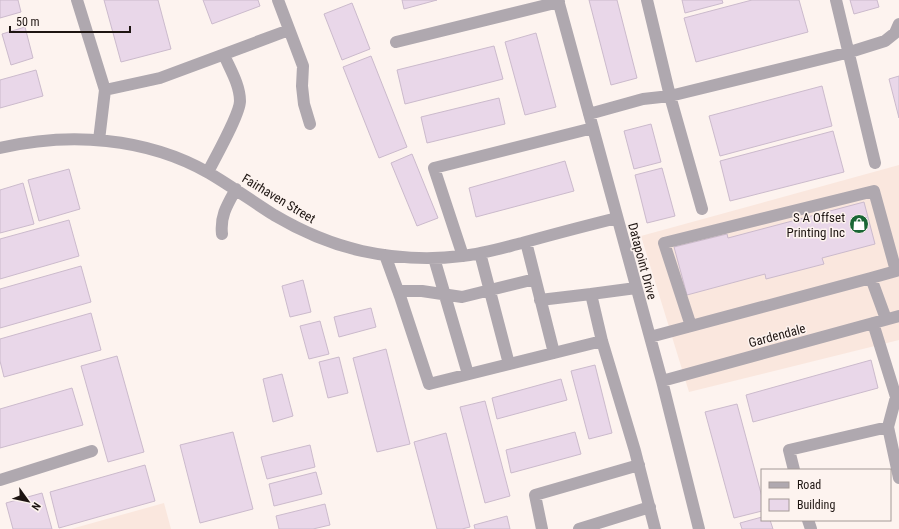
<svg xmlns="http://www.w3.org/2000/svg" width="899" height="529" viewBox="0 0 899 529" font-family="'Roboto Condensed',sans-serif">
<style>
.built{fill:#fae7de}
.building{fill:#e9d7e9;stroke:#cbbacc}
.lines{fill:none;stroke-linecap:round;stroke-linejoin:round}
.minor{stroke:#afa8af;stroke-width:12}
.labels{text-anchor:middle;stroke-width:3;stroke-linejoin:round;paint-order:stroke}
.street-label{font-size:13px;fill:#1e1512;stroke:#fdf3ef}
.poi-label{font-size:13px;fill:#1e1512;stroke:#fdf3ef;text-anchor:end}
</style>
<rect width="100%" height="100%" fill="#fdf3ef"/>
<path class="built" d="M 899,165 L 899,340 L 689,392 L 641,236 Z
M 164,503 L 171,529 L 71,529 Z"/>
<path class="building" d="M 0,0 L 18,0 L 21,12 L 0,18 Z
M 104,0 L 158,0 L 171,49 L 121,62 Z
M 203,0 L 258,0 L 260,6 L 212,24 Z
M 402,0 L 437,0 L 404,9 Z
M 589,0 L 617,0 L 637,78 L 611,85 Z
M 682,0 L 722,0 L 723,3 L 685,13 Z
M 752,0 L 799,0 L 808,32 L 696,62 L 684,18 Z
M 850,0 L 877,0 L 879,7 L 854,14 Z
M 352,3 L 370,49 L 342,60 L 324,14 Z
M 25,27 L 33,58 L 11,65 L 2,34 Z
M 536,33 L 556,107 L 525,115 L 505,42 Z
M 494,46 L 503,79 L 405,104 L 397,70 Z
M 371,56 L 407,147 L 379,158 L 343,67 Z
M 36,70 L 43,96 L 0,108 L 0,80 Z
M 899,76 L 899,118 L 889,79 Z
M 822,86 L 832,126 L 720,156 L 709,116 Z
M 499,98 L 505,124 L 427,143 L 421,117 Z
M 651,124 L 661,162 L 634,169 L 624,131 Z
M 833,131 L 844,172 L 730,201 L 720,161 Z
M 412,154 L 438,218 L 417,226 L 391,163 Z
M 565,161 L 574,191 L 476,217 L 469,188 Z
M 662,168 L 675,216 L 647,223 L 635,175 Z
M 69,169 L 80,209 L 39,221 L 28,180 Z
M 23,183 L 34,224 L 0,233 L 0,190 Z
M 864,202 L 875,244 L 822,258 L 824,264 L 766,279 L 765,274 L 687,295 L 674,247 L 727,234 L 728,238 Z
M 69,220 L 79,256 L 0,279 L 0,239 Z
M 81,266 L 91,302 L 0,328 L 0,289 Z
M 303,280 L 311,312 L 290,317 L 282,286 Z
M 371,308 L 376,327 L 339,337 L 334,317 Z
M 91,313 L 101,350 L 4,377 L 0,361 L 0,339 Z
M 320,321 L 329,354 L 309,359 L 300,326 Z
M 386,349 L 410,444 L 377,452 L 353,358 Z
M 117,356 L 144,452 L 108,462 L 81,366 Z
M 339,357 L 348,393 L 328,398 L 319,362 Z
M 871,360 L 878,388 L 753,422 L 746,395 Z
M 595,365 L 612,433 L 589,439 L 571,371 Z
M 282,374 L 293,416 L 273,422 L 263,379 Z
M 561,379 L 567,400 L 497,419 L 492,398 Z
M 72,388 L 83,425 L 0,448 L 0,409 Z
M 485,401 L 510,496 L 485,503 L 460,407 Z
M 737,404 L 762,497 L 762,511 L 734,518 L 705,412 Z
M 233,432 L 253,509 L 200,523 L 180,445 Z
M 575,432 L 581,454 L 511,473 L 506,450 Z
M 446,433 L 470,527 L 462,529 L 437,529 L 414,442 Z
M 310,445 L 315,467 L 267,479 L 261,457 Z
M 145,465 L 155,501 L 59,528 L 50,492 Z
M 316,472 L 322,494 L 274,506 L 269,484 Z
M 42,493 L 52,529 L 13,529 L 6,503 Z
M 325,504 L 330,525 L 313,529 L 279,529 L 276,516 Z
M 507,516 L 510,529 L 475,529 L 474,525 Z
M 762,517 L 762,520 L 770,520 L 773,529 L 742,529 L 740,523 Z"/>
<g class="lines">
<path class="minor" d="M 77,0 L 105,90 L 99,140
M 278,0 L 303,66 L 302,86 L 304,104 L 310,124
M 558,0 L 662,381 L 699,529
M 647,0 L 670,96 L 702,209
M 836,0 L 875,163
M 396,42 L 559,2
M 105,90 L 160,78 L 289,30
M 589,114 L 643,99 L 670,96 L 850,52 L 885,41 L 895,33 L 899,24
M 0,148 C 69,132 146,137 209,173 C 231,186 252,201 274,215 C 301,231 331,244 362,251 C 394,258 429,260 462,256 C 482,254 502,248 522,243 C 554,234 585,226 617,218
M 208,172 C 215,158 240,114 240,101 C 240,85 230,69 224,55
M 222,234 C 220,216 227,205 236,189
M 526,242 L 554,353
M 480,253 L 509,364
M 385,255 L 401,299 L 429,384 L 602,341
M 463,256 L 434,168 L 593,128
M 434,258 L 468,374
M 636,288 L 591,294 L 602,341 L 635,451 L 655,529
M 398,291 L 422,291 L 462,297 L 535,279
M 540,300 L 591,294
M 873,323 L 896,397 L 888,427 L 899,478
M 691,326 L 664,243 L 874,191 L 896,271 L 871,278
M 650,337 L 871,278 L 886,319
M 662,381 L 899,316
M 794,470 L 789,450 L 888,427
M 0,480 L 92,451
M 808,520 L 811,529
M 542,529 L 535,495 L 639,465
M 579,529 L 650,507"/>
</g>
<defs>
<symbol id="shop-disc" viewBox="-11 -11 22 22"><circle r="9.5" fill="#196635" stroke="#fdf3ef"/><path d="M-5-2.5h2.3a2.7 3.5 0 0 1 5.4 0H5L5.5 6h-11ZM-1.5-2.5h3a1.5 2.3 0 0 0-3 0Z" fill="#fff"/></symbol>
</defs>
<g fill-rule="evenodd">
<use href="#shop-disc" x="848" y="213" width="22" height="22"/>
</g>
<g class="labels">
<g class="street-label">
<text transform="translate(279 198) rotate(31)" y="5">Fairhaven Street</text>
<text transform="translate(643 261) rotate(75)" y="5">Datapoint Drive</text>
<text transform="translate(777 335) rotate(-15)" y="5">Gardendale</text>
</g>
<g class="poi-label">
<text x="845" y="222">S A Offset<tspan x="845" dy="15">Printing Inc</tspan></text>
</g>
</g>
<rect x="761" y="469" width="130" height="52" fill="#fdf3ef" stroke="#a49a97"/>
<rect x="769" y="482" width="20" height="6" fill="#afa8af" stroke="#a49a97"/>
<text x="797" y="489" font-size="12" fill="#1e1512">Road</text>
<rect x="769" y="499" width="20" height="12" fill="#e9d7e9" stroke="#a49a97"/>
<text x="797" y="509" font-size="12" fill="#1e1512">Building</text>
<g transform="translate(28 501) rotate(123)" stroke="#fdf3ef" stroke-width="3" paint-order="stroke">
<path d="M0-3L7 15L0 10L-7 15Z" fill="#1e1512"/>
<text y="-6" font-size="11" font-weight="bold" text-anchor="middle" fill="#1e1512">N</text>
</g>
<path d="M10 26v6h120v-6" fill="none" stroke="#1e1512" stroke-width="2"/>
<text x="16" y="26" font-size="12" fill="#1e1512" stroke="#fdf3ef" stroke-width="3" paint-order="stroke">50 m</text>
</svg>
